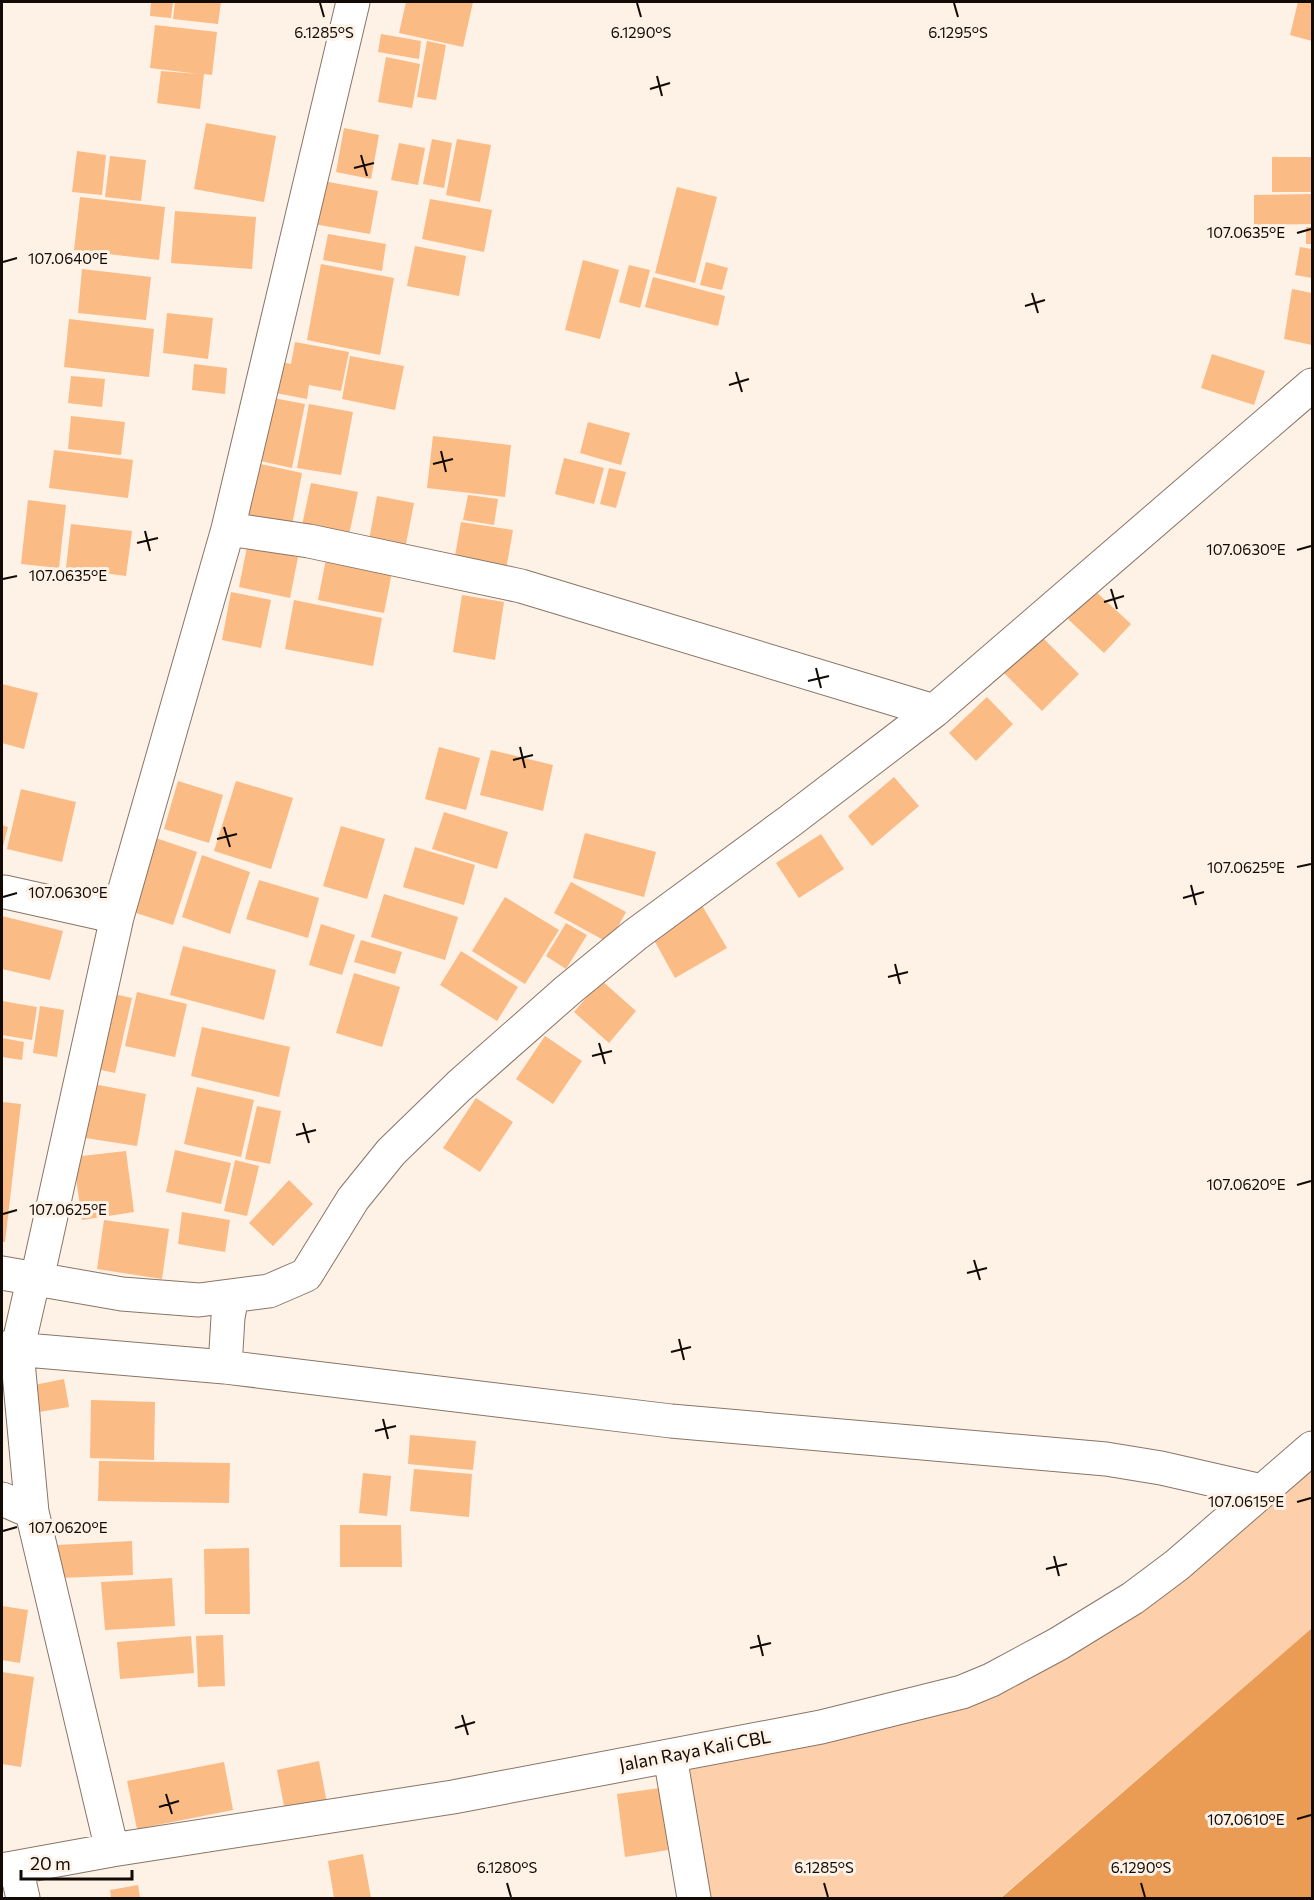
<svg xmlns="http://www.w3.org/2000/svg" width="1314" height="1900" viewBox="0 0 1314 1900" font-family="Commissioner,sans-serif">
<style>
.green{fill:#fdcfaa}
.water{fill:#ea9c55}
.building{fill:#fbbb85}
.lines{fill:none;stroke-linecap:round;stroke-linejoin:round}
.minor-casing{stroke:#897566;stroke-width:35}
.minor{stroke:#fff;stroke-width:33}
.ticks{fill:none;stroke:#110a05;stroke-width:2}
.labels{text-anchor:middle;stroke-width:6;stroke-linejoin:round;paint-order:stroke}
.street-label{font-size:18px;fill:#110a05;stroke:#fef1e6}
.ticks-label{font-size:15px;text-anchor:middle;fill:#110a05;stroke:#fef1e6;stroke-width:6;stroke-linejoin:round;paint-order:stroke}
</style>
<rect width="100%" height="100%" fill="#fef1e6"/>
<path class="green" d="M 1312,1448 L 1312,1628 L 1000,1898 L 694,1898 L 670,1756 L 936,1700 L 1133,1598 Z"/>
<path class="water" d="M 1312,1628 L 1312,1898 L 1001,1898 Z"/>
<path class="building" d="M 151,2 L 173,2 L 171,18 L 150,16 Z
M 175,2 L 221,2 L 218,24 L 173,19 Z
M 406,2 L 473,2 L 463,47 L 399,33 Z
M 1298,2 L 1312,2 L 1312,41 L 1290,35 Z
M 155,25 L 217,32 L 212,75 L 204,74 L 200,109 L 157,103 L 161,71 L 199,74 L 150,68 Z
M 381,34 L 421,41 L 419,59 L 378,52 Z
M 427,41 L 446,45 L 436,100 L 417,97 Z
M 386,57 L 420,64 L 412,108 L 378,102 Z
M 206,123 L 276,136 L 264,202 L 194,189 Z
M 344,128 L 379,135 L 371,179 L 336,172 Z
M 432,139 L 452,143 L 444,188 L 423,184 Z
M 457,139 L 491,145 L 480,202 L 446,195 Z
M 399,143 L 425,148 L 418,185 L 391,180 Z
M 77,151 L 106,155 L 102,195 L 72,192 Z
M 110,156 L 146,160 L 141,201 L 105,197 Z
M 1272,157 L 1312,157 L 1312,192 L 1272,192 Z
M 323,181 L 378,191 L 370,234 L 314,224 Z
M 677,187 L 717,197 L 695,283 L 655,273 Z
M 1312,194 L 1312,224 L 1254,225 L 1254,195 Z
M 80,197 L 165,207 L 159,260 L 74,250 Z
M 430,199 L 492,210 L 484,252 L 422,239 Z
M 175,211 L 256,217 L 252,269 L 171,263 Z
M 1306,227 L 1312,227 L 1312,244 L 1306,244 Z
M 328,234 L 386,244 L 382,271 L 323,260 Z
M 415,246 L 466,256 L 459,296 L 407,286 Z
M 1300,247 L 1312,249 L 1312,278 L 1295,275 Z
M 583,260 L 619,270 L 600,339 L 565,330 Z
M 706,262 L 728,268 L 722,290 L 700,285 Z
M 321,264 L 394,278 L 380,355 L 307,340 Z
M 629,265 L 650,270 L 640,308 L 619,302 Z
M 82,269 L 151,277 L 146,320 L 78,313 Z
M 653,277 L 725,296 L 718,326 L 645,307 Z
M 1292,289 L 1312,293 L 1312,345 L 1284,339 Z
M 167,313 L 213,318 L 208,359 L 163,353 Z
M 69,319 L 154,329 L 149,377 L 64,367 Z
M 295,342 L 349,352 L 341,391 L 309,385 L 307,399 L 265,391 L 272,360 L 291,364 Z
M 1212,354 L 1265,371 L 1254,405 L 1201,388 Z
M 350,356 L 404,366 L 395,410 L 342,399 Z
M 194,364 L 227,368 L 225,394 L 192,390 Z
M 71,376 L 105,379 L 102,407 L 68,403 Z
M 268,397 L 305,404 L 292,468 L 256,460 Z
M 309,404 L 353,412 L 341,475 L 297,468 Z
M 71,416 L 125,422 L 121,455 L 68,449 Z
M 588,422 L 630,433 L 621,465 L 580,453 Z
M 433,436 L 511,445 L 505,497 L 427,488 Z
M 54,450 L 133,460 L 128,498 L 49,488 Z
M 564,458 L 604,468 L 594,504 L 555,494 Z
M 256,463 L 302,473 L 291,530 L 245,520 Z
M 609,468 L 626,472 L 616,508 L 600,504 Z
M 311,483 L 358,492 L 348,540 L 301,530 Z
M 468,495 L 498,499 L 494,525 L 463,520 Z
M 377,496 L 414,503 L 404,554 L 368,546 Z
M 28,500 L 66,505 L 59,568 L 21,564 Z
M 461,522 L 513,530 L 505,575 L 453,567 Z
M 71,524 L 132,531 L 126,576 L 66,568 Z
M 247,547 L 298,557 L 290,598 L 239,587 Z
M 326,559 L 392,572 L 384,613 L 318,600 Z
M 1094,590 L 1131,624 L 1104,653 L 1068,619 Z
M 231,592 L 271,600 L 261,648 L 222,640 Z
M 462,595 L 504,602 L 495,660 L 453,652 Z
M 294,600 L 382,618 L 373,666 L 285,649 Z
M 1038,633 L 1079,674 L 1042,711 L 1001,670 Z
M 2,684 L 38,693 L 24,749 L 2,743 Z
M 987,697 L 1013,724 L 976,761 L 949,733 Z
M 439,747 L 480,758 L 466,810 L 425,799 Z
M 491,750 L 553,765 L 543,811 L 480,795 Z
M 894,777 L 919,806 L 872,846 L 848,816 Z
M 178,781 L 223,795 L 209,843 L 164,829 Z
M 236,781 L 293,798 L 271,869 L 214,851 Z
M 21,789 L 76,802 L 62,862 L 7,849 Z
M 444,812 L 508,832 L 497,869 L 432,849 Z
M 2,825 L 8,827 L 2,850 Z
M 341,826 L 385,839 L 367,899 L 323,886 Z
M 585,833 L 656,852 L 644,897 L 573,878 Z
M 821,834 L 844,869 L 799,898 L 776,863 Z
M 150,836 L 197,852 L 173,925 L 127,910 Z
M 415,847 L 475,865 L 464,905 L 403,887 Z
M 202,855 L 250,872 L 230,934 L 182,917 Z
M 259,880 L 319,898 L 308,938 L 246,919 Z
M 571,882 L 626,912 L 609,943 L 554,913 Z
M 384,894 L 458,917 L 445,960 L 371,937 Z
M 505,897 L 559,930 L 525,984 L 472,951 Z
M 700,902 L 727,948 L 675,978 L 649,931 Z
M 2,916 L 63,931 L 50,980 L 2,969 Z
M 566,923 L 587,935 L 566,969 L 546,956 Z
M 321,924 L 355,935 L 342,975 L 309,965 Z
M 361,940 L 402,952 L 395,974 L 354,962 Z
M 183,946 L 276,970 L 264,1020 L 170,995 Z
M 461,951 L 518,987 L 497,1021 L 440,985 Z
M 354,973 L 400,987 L 382,1047 L 336,1033 Z
M 601,980 L 636,1011 L 609,1043 L 574,1012 Z
M 105,992 L 132,998 L 115,1073 L 88,1067 Z
M 137,992 L 187,1004 L 175,1057 L 125,1046 Z
M 2,1001 L 37,1007 L 32,1040 L 2,1035 Z
M 40,1006 L 64,1010 L 57,1057 L 33,1053 Z
M 202,1027 L 290,1047 L 279,1097 L 191,1076 Z
M 545,1036 L 582,1061 L 553,1104 L 516,1079 Z
M 2,1038 L 24,1042 L 22,1060 L 2,1057 Z
M 88,1083 L 146,1094 L 137,1146 L 79,1137 Z
M 197,1087 L 254,1100 L 241,1157 L 184,1144 Z
M 476,1098 L 513,1122 L 480,1172 L 443,1148 Z
M 2,1102 L 21,1104 L 5,1242 L 2,1242 Z
M 257,1106 L 281,1111 L 270,1164 L 245,1159 Z
M 175,1150 L 231,1163 L 221,1204 L 166,1192 Z
M 126,1151 L 134,1212 L 82,1220 L 73,1157 Z
M 235,1160 L 259,1166 L 247,1216 L 224,1211 Z
M 289,1180 L 313,1204 L 273,1246 L 249,1223 Z
M 182,1212 L 230,1220 L 225,1252 L 178,1244 Z
M 104,1220 L 169,1229 L 162,1279 L 97,1269 Z
M 64,1379 L 69,1407 L 39,1412 L 34,1385 Z
M 91,1400 L 155,1402 L 154,1460 L 90,1458 Z
M 410,1435 L 476,1441 L 473,1470 L 408,1464 Z
M 99,1461 L 230,1463 L 229,1503 L 98,1501 Z
M 414,1469 L 472,1474 L 469,1517 L 410,1511 Z
M 363,1473 L 391,1476 L 387,1516 L 359,1513 Z
M 340,1525 L 401,1525 L 402,1567 L 340,1567 Z
M 132,1541 L 133,1575 L 60,1578 L 58,1545 Z
M 249,1548 L 250,1614 L 205,1614 L 204,1549 Z
M 172,1578 L 175,1626 L 105,1630 L 101,1582 Z
M 2,1606 L 28,1610 L 20,1663 L 2,1660 Z
M 223,1635 L 225,1686 L 198,1687 L 196,1636 Z
M 191,1636 L 194,1673 L 120,1679 L 117,1642 Z
M 2,1672 L 34,1677 L 21,1767 L 2,1764 Z
M 319,1761 L 327,1803 L 285,1811 L 277,1770 Z
M 224,1762 L 233,1810 L 137,1829 L 127,1781 Z
M 660,1788 L 668,1850 L 625,1857 L 617,1794 Z
M 363,1854 L 371,1898 L 334,1898 L 328,1861 Z
M 138,1885 L 140,1898 L 111,1898 L 110,1890 Z"/>
<g class="lines">
<defs>
<path id="minor" d="M 228,529 L 309,541 L 521,586 L 934,711
M 5,892 L 117,917
M 2,1273 L 122,1294 L 199,1300 L 269,1291 L 306,1275 L 353,1199 L 391,1152 L 459,1086 L 568,990 L 635,935 L 790,821 L 934,711 L 1312,385
M 2,1348 L 225,1367 L 671,1421 L 1106,1459 L 1161,1468 L 1262,1491
M 225,1367 L 228,1317 L 232,1297
M 2,1499 L 32,1512
M 670,1756 L 694,1898
M 112,1850 L 32,1512 L 17,1351 L 30,1294 L 37,1279 L 117,917 L 228,529 L 353,2
M 16,1868 L 23,1898
M 2,1870 L 112,1850 L 453,1797 L 821,1727 L 962,1692 L 991,1680 L 1058,1644 L 1133,1598 L 1177,1565 L 1312,1448"/>
</defs>
<use href="#minor" class="minor-casing"/>
<use href="#minor" class="minor"/>
</g>
<path class="ticks" d="M 320,3 L 324,17M 637,3 L 641,17M 954,3 L 958,17M 657,76 L 662,96M 650,89 L 670,83M 361,155 L 367,176M 354,168 L 374,163M 1297,233 L 1311,229M 3,262 L 17,258M 1032,293 L 1038,313M 1025,306 L 1045,300M 736,372 L 742,392M 729,385 L 749,379M 441,451 L 446,472M 433,464 L 453,459M 145,531 L 150,551M 137,543 L 158,538M 1297,550 L 1311,546M 3,579 L 17,576M 1111,589 L 1117,609M 1104,602 L 1124,596M 816,668 L 821,688M 808,681 L 829,676M 520,747 L 525,768M 513,760 L 533,755M 224,827 L 230,847M 217,839 L 237,834M 1297,867 L 1311,864M 1191,885 L 1196,905M 3,897 L 17,893M 1183,898 L 1204,892M 895,964 L 900,984M 888,977 L 908,972M 599,1043 L 605,1064M 592,1056 L 612,1051M 303,1123 L 309,1143M 296,1135 L 316,1130M 1297,1185 L 1311,1181M 3,1214 L 17,1210M 974,1260 L 980,1280M 967,1273 L 987,1268M 679,1339 L 684,1360M 671,1352 L 691,1347M 383,1419 L 388,1439M 375,1431 L 396,1426M 1297,1502 L 1311,1498M 3,1531 L 17,1527M 1054,1556 L 1059,1576M 1046,1569 L 1067,1564M 758,1635 L 763,1656M 750,1648 L 771,1643M 462,1715 L 468,1735M 455,1728 L 475,1722M 166,1794 L 172,1814M 159,1807 L 179,1801M 1297,1819 L 1311,1815M 507,1883 L 511,1897M 824,1883 L 828,1897M 1141,1883 L 1145,1897"/>
<g class="labels">
<g class="street-label">
<text transform="translate(695 1751) rotate(-11)" y="6">Jalan Raya Kali CBL</text>
</g>
</g>
<g class="ticks-label">
<text x="324" y="38">6.1285°S</text>
<text x="641" y="38">6.1290°S</text>
<text x="958" y="38">6.1295°S</text>
<text x="1246" y="238">107.0635°E</text>
<text x="68" y="264">107.0640°E</text>
<text x="1246" y="555">107.0630°E</text>
<text x="68" y="581">107.0635°E</text>
<text x="1246" y="873">107.0625°E</text>
<text x="68" y="898">107.0630°E</text>
<text x="1246" y="1190">107.0620°E</text>
<text x="68" y="1215">107.0625°E</text>
<text x="1246" y="1507">107.0615°E</text>
<text x="68" y="1533">107.0620°E</text>
<text x="1246" y="1825">107.0610°E</text>
<text x="507" y="1873">6.1280°S</text>
<text x="824" y="1873">6.1285°S</text>
<text x="1141" y="1873">6.1290°S</text>
</g>
<rect width="1314" height="1900" fill="none" stroke="#110a05" stroke-width="6"/>
<path d="M21 1870v9h111v-9" fill="none" stroke="#110a05" stroke-width="3"/>
<text x="30" y="1870" font-size="18" fill="#110a05" stroke="#fef1e6" stroke-width="4.5" paint-order="stroke">20 m</text>
</svg>
